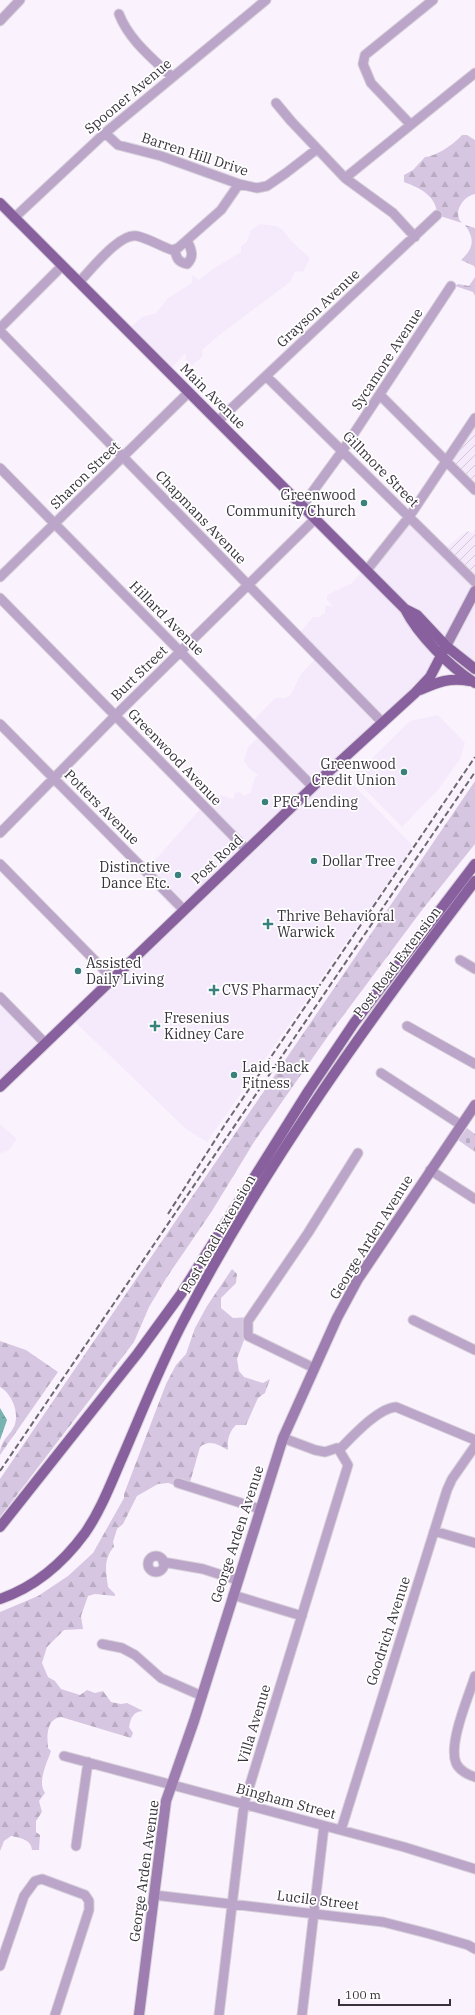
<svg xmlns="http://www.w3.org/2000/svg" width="475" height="2015" viewBox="0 0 475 2015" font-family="'IBM Plex Serif',serif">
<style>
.built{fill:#f5e9fc}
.industrial{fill:url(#industrial-furrows)}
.forest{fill:url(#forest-firs)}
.cemetery{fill:url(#cemetery-stones)}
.water{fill:url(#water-ripples)}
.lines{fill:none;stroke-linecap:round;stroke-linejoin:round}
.street-casing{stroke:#d7d0da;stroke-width:11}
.secondary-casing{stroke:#d7d0da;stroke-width:12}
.primary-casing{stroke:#d7d0da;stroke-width:12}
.street{stroke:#bba5c8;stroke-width:9}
.secondary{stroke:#9e7db0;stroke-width:10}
.primary{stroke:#88609e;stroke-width:10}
.rail{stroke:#6e6872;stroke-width:2;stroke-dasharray:6 3;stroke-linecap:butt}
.poi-dot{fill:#39817d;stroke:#fff;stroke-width:1.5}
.labels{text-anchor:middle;stroke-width:3.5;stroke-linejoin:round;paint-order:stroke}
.street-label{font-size:14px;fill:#38323c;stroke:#fff}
.poi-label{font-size:14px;fill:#38323c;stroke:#fff;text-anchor:start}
</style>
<defs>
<pattern id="industrial-furrows" width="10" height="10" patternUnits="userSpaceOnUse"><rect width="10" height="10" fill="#f5e9fc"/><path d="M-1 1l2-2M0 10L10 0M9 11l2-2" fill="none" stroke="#d3c8d9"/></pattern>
<pattern id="forest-firs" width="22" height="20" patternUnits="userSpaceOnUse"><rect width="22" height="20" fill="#d7c6e1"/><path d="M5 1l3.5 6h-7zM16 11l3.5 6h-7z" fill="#b9abc2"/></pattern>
<pattern id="cemetery-stones" width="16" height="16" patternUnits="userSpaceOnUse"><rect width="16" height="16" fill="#d7c6e1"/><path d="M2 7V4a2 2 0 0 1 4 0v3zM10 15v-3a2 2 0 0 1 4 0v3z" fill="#b9abc2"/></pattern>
<pattern id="water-ripples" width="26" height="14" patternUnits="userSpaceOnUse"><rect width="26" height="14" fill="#78b3b0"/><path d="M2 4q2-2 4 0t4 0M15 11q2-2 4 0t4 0" fill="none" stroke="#639290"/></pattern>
</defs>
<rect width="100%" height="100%" fill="#faf3fd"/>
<path class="built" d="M 260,224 L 276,226 L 282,229 L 291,241 L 310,258 L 303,272 L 295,271 L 290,282 L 218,336 L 202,350 L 203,354 L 201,358 L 192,365 L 185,364 L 186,354 L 184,354 L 168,372 L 127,331 L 142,317 L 156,313 L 168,298 L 192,283 L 192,275 L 199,280 L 213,269 L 241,252 L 241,246 L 247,242 L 251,230 Z
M 408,518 L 475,581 L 475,682 L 443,664 L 422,693 L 406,708 L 393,717 L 335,766 L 413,846 L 207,1142 L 186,1129 L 72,1019 L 178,914 L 140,872 L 154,861 L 203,806 L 208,807 L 221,795 L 233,799 L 235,793 L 240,792 L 243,796 L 250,793 L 255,777 L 259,776 L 249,768 L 244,761 L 248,747 L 262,734 L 253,721 L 275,698 L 286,698 L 291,694 L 301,674 L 316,658 L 297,636 L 313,617 L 319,617 L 325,613 L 325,606 L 333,606 L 327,600 L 327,595 L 352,583 Z
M 438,715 L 465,743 L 460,759 L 438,790 L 402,827 L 353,777 L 410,721 Z
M 0,997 L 45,1042 L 0,1087 Z
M 0,1124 L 17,1139 L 8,1151 L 0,1153 Z"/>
<path class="industrial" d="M 475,424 L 475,488 L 452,461 Z
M 475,529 L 475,581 L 444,550 L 460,536 L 467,531 L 473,533 Z"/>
<path class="forest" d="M 462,135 L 467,135 L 475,140 L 475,194 C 463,196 452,213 462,223 L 437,215 C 437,196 420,188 404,182 L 404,175 L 413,170 L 425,157 C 437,156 454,144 462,135 Z
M 465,225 L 475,228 L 475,268 L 474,266 L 461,260 C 474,248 475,239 465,225 Z
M 475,277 L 475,296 L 473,292 L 455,286 L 458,284 L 469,286 Z
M 475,781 L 475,844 L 422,910 L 328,1036 L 254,1142 L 212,1211 L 167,1277 L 149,1307 L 134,1342 L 0,1517 L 0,1479 Z
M 232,1269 L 237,1274 L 236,1283 L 221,1298 L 221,1308 L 233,1318 L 250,1317 L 247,1332 L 237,1359 L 239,1371 L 244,1377 L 263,1383 L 270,1379 L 265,1393 L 258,1398 L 246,1425 L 236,1425 C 229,1432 227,1440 228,1450 C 218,1445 210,1439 200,1447 L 189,1486 L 181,1487 L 168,1483 L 158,1484 L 137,1496 L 123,1524 L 117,1529 L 113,1542 L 114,1547 C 103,1559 106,1572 108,1587 L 115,1594 L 115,1596 L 95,1594 L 88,1596 L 81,1616 L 83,1629 L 64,1630 L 47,1647 L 42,1663 L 48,1677 L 55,1681 L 61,1689 L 80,1695 L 87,1690 L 95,1693 L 103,1691 L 111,1702 L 121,1704 L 127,1703 L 143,1711 C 133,1712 131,1717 129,1727 L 133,1733 L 131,1738 L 61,1717 C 46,1719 47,1737 48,1748 L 51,1751 C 47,1763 37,1782 45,1793 L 39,1801 L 42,1812 L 36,1821 L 36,1832 L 40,1835 L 39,1850 L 32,1850 C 31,1839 20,1838 11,1836 L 4,1841 L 0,1851 L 0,1612 L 38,1596 L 68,1576 L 93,1553 L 124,1498 L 124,1494 L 166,1384 L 176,1365 L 186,1354 L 195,1328 L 207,1306 Z
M 0,1341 L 26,1350 L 58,1372 L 0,1455 C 0,1439 11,1436 15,1424 C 19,1411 11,1393 0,1387 Z"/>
<path class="cemetery" d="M 467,1128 L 475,1134 L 475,1152 L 458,1140 Z"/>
<path class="water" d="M 0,1408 L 7,1420 L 0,1440 Z"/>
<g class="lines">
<defs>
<path id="street" d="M 119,14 C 129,40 152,58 172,77
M 0,21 L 20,0
M 276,103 L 291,121 L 345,178 L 393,213 L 415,237
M 410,124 L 371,83 L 363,64 L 365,55 L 433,0
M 105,133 L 118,145 L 161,156 L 239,184 L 257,188 L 267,186 L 286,173 L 317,149
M 345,178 L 475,73
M 14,218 L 105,133 L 266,0
M 175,249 C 176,258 178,262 187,264 C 195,256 191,249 187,240
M 79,282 C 91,270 120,232 137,236 C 150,239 160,246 172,250 L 178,248 L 221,210 L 239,184
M 0,328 L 62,266
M 0,331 L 383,723
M 266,376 L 475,582
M 380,395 L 475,490
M 218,421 L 437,215
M 0,468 L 313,787
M 303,505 L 343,450 L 451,286
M 367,570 L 409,517 L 475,418
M 0,577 L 189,392
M 0,598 L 247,850
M 0,724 L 184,910
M 0,833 L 115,716 L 316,518
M 0,864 L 113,979
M 460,960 L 475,969
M 0,997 L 45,1043
M 407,1026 L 475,1064
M 381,1073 L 461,1125
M 430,1170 L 475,1199
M 413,1320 L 475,1350
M 314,1368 L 248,1336 L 248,1321 L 308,1233 L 358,1153
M 283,1438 L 315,1450 L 325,1452 L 337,1448 L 339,1450
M 339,1450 C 352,1437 378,1408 396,1407 L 475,1440
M 178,1483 L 260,1509
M 434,1531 L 475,1543
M148 1564a8 8 0 1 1 16 0a8 8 0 1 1-16 0Z
M 163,1562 L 203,1569 L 237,1580
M 233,1595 L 302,1616
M 102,1644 L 122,1648 L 135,1655 L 161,1678 L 202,1696
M 475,1676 C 469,1696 448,1743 456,1763 C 459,1770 468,1775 475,1777
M 64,1756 L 404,1847 L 475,1869
M 341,1830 L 447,1490 L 452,1479 L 475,1446
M 76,1846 L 88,1762
M 154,1895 L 383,1922 L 430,1934 L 468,1945 L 475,1949
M 0,1966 L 24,1896 L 35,1881 L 42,1879 L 85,1895 L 89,1901 L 89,1910 L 55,2015
M 219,2015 L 244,1804 L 348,1465 L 339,1450
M 302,2015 L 324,1826"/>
<path id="secondary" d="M 446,646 L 475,591
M 139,2015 L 166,1801 L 194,1721 L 283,1438 L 337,1318 L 358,1279 L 475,1105"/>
<path id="primary" d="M 0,203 L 405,609 L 417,615 L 446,646 L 475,669
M 405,609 C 418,635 450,667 475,683
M 420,690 C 438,682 450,677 470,681
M 0,1087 L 323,777 L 415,693 L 430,677 L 446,646
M 0,1527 L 138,1353 L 181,1294 L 309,1090 L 354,1023 L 475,864
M 0,1599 C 35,1587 63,1563 85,1533 C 101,1510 111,1483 122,1458 C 142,1412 161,1363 185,1318 C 266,1163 369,1020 475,881"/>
</defs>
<use href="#street" class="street-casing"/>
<use href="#secondary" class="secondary-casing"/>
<use href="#primary" class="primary-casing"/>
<use href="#street" class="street"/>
<use href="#secondary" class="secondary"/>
<use href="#primary" class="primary"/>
<path class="rail" d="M 168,1214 L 226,1123 L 475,757
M 0,1471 L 475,772"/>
</g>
<g class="poi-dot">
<circle cx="364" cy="503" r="4"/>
<circle cx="404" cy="772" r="4"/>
<circle cx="265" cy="802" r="4"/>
<circle cx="314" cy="861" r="4"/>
<circle cx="178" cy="875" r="4"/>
<path d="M266 918h4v4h4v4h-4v4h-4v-4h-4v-4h4z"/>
<circle cx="78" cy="971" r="4"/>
<path d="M212 984h4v4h4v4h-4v4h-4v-4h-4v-4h4z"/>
<path d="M153 1020h4v4h4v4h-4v4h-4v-4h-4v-4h4z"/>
<circle cx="234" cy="1075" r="4"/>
</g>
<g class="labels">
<g class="street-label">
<text transform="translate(128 96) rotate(-40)" y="5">Spooner Avenue</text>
<text transform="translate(195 154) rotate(18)" y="5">Barren Hill Drive</text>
<text transform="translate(318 308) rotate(-43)" y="5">Grayson Avenue</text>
<text transform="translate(387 359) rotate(-57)" y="5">Sycamore Avenue</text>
<text transform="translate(213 396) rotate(45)" y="5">Main Avenue</text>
<text transform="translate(381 469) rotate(45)" y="5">Gillmore Street</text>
<text transform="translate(85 475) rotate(-44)" y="5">Sharon Street</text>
<text transform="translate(201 517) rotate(46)" y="5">Chapmans Avenue</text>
<text transform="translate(167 618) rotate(45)" y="5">Hillard Avenue</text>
<text transform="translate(139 673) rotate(-44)" y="5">Burt Street</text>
<text transform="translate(175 757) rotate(46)" y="5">Greenwood Avenue</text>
<text transform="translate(102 807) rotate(45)" y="5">Potters Avenue</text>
<text transform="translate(217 859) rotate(-43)" y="5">Post Road</text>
<text transform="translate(397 962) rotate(-53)" y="5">Post Road Extension</text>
<text transform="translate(218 1234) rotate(-60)" y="5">Post Road Extension</text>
<text transform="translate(371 1237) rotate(-58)" y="5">George Arden Avenue</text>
<text transform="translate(237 1534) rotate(-72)" y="5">George Arden Avenue</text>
<text transform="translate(388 1631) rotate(-72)" y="5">Goodrich Avenue</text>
<text transform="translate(254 1724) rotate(-73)" y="5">Villa Avenue</text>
<text transform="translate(286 1801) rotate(15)" y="5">Bingham Street</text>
<text transform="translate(144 1871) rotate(-82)" y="5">George Arden Avenue</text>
<text transform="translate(318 1900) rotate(7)" y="5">Lucile Street</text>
</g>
<g class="poi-label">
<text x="356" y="500" text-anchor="end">Greenwood<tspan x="356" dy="16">Community Church</tspan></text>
<text x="396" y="769" text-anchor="end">Greenwood<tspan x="396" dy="16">Credit Union</tspan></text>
<text x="273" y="807">PFG Lending</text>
<text x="322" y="866">Dollar Tree</text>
<text x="170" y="872" text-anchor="end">Distinctive<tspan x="170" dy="16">Dance Etc.</tspan></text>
<text x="277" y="921">Thrive Behavioral<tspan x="277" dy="16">Warwick</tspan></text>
<text x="86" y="968">Assisted<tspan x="86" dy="16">Daily Living</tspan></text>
<text x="222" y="995">CVS Pharmacy</text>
<text x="164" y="1023">Fresenius<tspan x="164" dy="16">Kidney Care</tspan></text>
<text x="242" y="1072">Laid-Back<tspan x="242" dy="16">Fitness</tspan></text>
</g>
</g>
<path d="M339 1999v6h111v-6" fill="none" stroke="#38323c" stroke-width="2"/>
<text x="345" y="1999" font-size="12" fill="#38323c" stroke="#ffffff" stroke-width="3" paint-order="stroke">100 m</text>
</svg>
